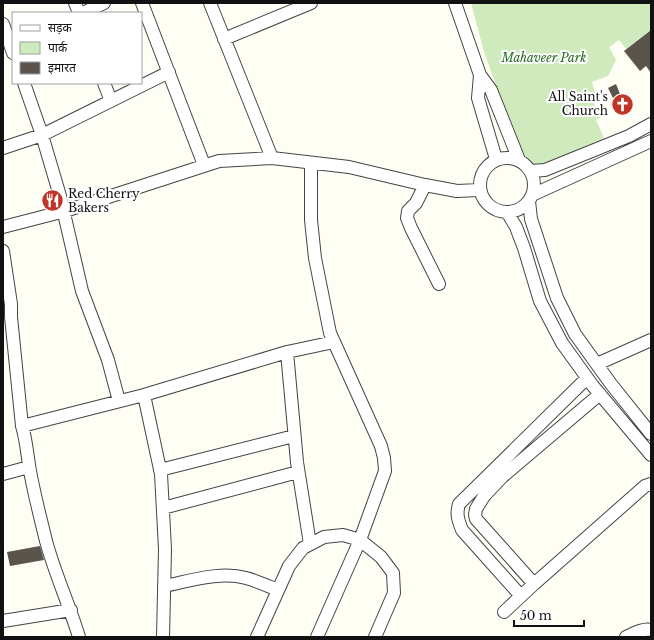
<svg xmlns="http://www.w3.org/2000/svg" width="654" height="640" viewBox="0 0 654 640" font-family="'Libre Baskerville','Noto Sans Devanagari',serif">
<style>
.green{fill:#cfeabd}
.building{fill:#5a544d}
.lines{fill:none;stroke-linecap:round;stroke-linejoin:round}
.minor-casing{stroke:#444;stroke-width:14}
.minor{stroke:#fff;stroke-width:12}
.labels{text-anchor:middle;stroke-width:4;stroke-linejoin:round;paint-order:stroke}
.park-label{font-size:12px;font-style:italic;fill:#256a20;stroke:#fff}
.poi-label{font-size:12px;fill:#111;stroke:#fff;text-anchor:end}
</style>
<rect width="100%" height="100%" fill="#fffef5"/>
<path class="green" d="M 471,3 L 651,3 L 651,33 L 649,31 L 626,49 L 619,40 L 609,47 L 616,60 L 608,76 L 592,82 L 595,93 L 589,95 L 601,117 L 596,120 L 604,138 L 537,168 L 523,159 L 484,52 Z"/>
<path class="building" d="M 651,30 L 651,73 L 646,66 L 640,71 L 624,51 Z
M 616,84 L 622,99 L 615,102 L 608,88 Z
M 52,196 L 54,204 L 48,206 L 47,199 Z
M 40,546 L 44,560 L 10,566 L 7,552 Z"/>
<g class="lines">
<defs>
<path id="minor" d="M 75,3 L 79,13
M 142,3 L 204,165
M 210,3 L 272,158
M 455,3 L 480,75 L 491,90 L 519,160
M 83,13 L 104,3
M 3,24 L 13,53
M 224,39 L 311,3
M 480,75 L 478,98 L 496,159
M 24,83 L 42,135 L 60,196 L 82,291 L 108,360 L 119,401
M 104,83 L 111,101
M 3,148 L 42,135 L 169,72
M480 185a27 27 0 1 1 54 0a27 27 0 1 1-54 0Z
M 311,163 L 311,220 L 315,258 L 330,333 L 381,446 L 384,458 L 385,471 L 360,540 L 317,637
M 530,171 L 545,170 L 629,136 L 651,124
M 425,185 L 416,203 L 408,211 L 407,218 L 411,228 L 439,284
M 532,195 L 651,141
M 529,201 L 531,219 L 557,298 L 575,334 L 611,384 L 651,434
M 507,212 L 516,227 L 524,248 L 540,301 L 562,343 L 593,386 L 651,455
M 3,227 L 65,211 L 219,161 L 272,158 L 349,167 L 425,185 L 457,191 L 479,190
M 3,251 L 11,304 L 11,317 L 22,426 C 26,439 27,452 29,465 C 33,490 40,516 46,541 C 55,574 69,604 79,637
M 287,352 L 297,462 L 310,544
M 597,364 L 651,340
M 144,395 L 161,474 L 165,549 L 163,637
M 22,426 L 144,395 L 287,352 L 334,342
M 160,470 L 294,436
M 3,474 L 29,467
M 163,508 L 298,472
M 534,584 L 476,519 L 475,515 L 476,509 L 484,496 L 502,477 L 600,394
M 164,586 C 190,581 220,571 246,578 C 257,581 268,586 278,590
M 521,596 L 462,530 C 458,520 456,514 459,504 L 587,378
M 504,612 L 534,584 L 645,486 L 651,484
M 3,621 L 71,610
M 257,637 L 289,566 L 303,548 L 324,537 L 343,535 L 360,540 L 381,557 L 393,573 L 394,593 L 375,637
M 626,637 C 633,634 643,628 651,630"/>
</defs>
<use href="#minor" class="minor-casing"/>
<use href="#minor" class="minor"/>
</g>
<defs>
<symbol id="church-disc" viewBox="-11 -11 22 22"><circle r="9.5" fill="#c13528" stroke="#fff"/><path d="M-1.2-6h2.4v3.5h3.3v2.4h-3.3V6h-2.4V-.1h-3.3v-2.4h3.3Z" fill="#fff"/></symbol>
<symbol id="restaurant-disc" viewBox="-11 -11 22 22"><circle r="9.5" fill="#c13528" stroke="#fff"/><path d="M-5-6h1v4h1v-4h1v4h1v-4h1v5L-1.5 .5V6h-2V.5L-5-1ZM5-6V6H3V1.5H1.5Q1.5-4 5-6Z" fill="#fff"/></symbol>
</defs>
<g fill-rule="evenodd">
<use href="#church-disc" x="610" y="92" width="25" height="25"/>
<use href="#restaurant-disc" x="40" y="188" width="25" height="25"/>
</g>
<g class="labels">
<g class="park-label">
<text x="544" y="62">Mahaveer Park</text>
</g>
<g class="poi-label">
<text x="608" y="101">All Saint's<tspan x="608" dy="14">Church</tspan></text>
<text x="68" y="198" text-anchor="start">Red Cherry<tspan x="68" dy="14">Bakers</tspan></text>
</g>
</g>
<rect width="654" height="640" fill="none" stroke="#111111" stroke-width="8"/>
<rect x="12" y="12" width="130" height="72" fill="#ffffff" stroke="#a0a0a0"/>
<rect x="20" y="25" width="20" height="6" fill="#ffffff" stroke="#a0a0a0"/>
<text x="48" y="32" font-size="12" fill="#111111">सड़क</text>
<rect x="20" y="42" width="20" height="12" fill="#cfeabd" stroke="#a0a0a0"/>
<text x="48" y="52" font-size="12" fill="#111111">पार्क</text>
<rect x="20" y="62" width="20" height="12" fill="#5a544d" stroke="#a0a0a0"/>
<text x="48" y="72" font-size="12" fill="#111111">इमारत</text>
<path d="M514 620v6h70v-6" fill="none" stroke="#111111" stroke-width="2"/>
<text x="520" y="620" font-size="12" fill="#111111" stroke="#ffffff" stroke-width="3" paint-order="stroke">50 m</text>
</svg>
